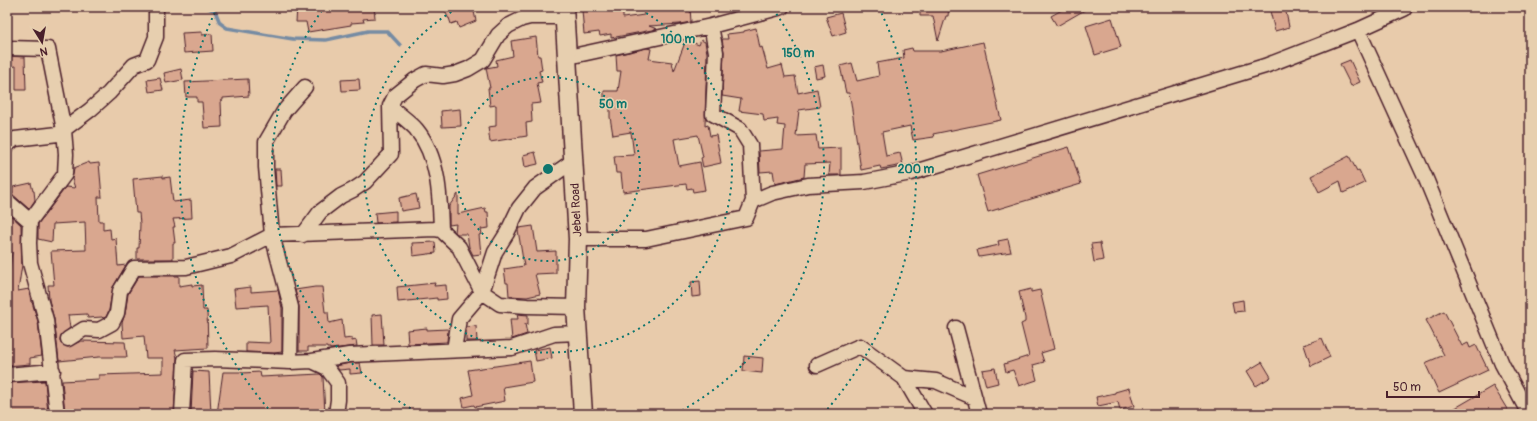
<svg xmlns="http://www.w3.org/2000/svg" width="1537" height="421" viewBox="0 0 1537 421" font-family="Pangolin,sans-serif">
<style>
.lines{fill:none;stroke-linecap:round;stroke-linejoin:round}
.stream{stroke:#758ba3;stroke-width:3.5}
.building{fill:#d9a78f;stroke:#4a1f2b}
.minor-casing{stroke:#4a1f2b;stroke-width:17}
.major-casing{stroke:#4a1f2b;stroke-width:21}
.minor{stroke:#e7cfaf;stroke-width:14}
.major{stroke:#e7cfaf;stroke-width:18}
.ring{fill:none;stroke:#0f766e;stroke-width:2;stroke-dasharray:2 4}
.labels{text-anchor:middle;stroke-width:3;stroke-linejoin:round;paint-order:stroke}
.street-label{font-size:12px;fill:#4a1f2b;stroke:#e7cfaf}
.centre{fill:#0f766e;stroke:#e7cfaf;stroke-width:2}
.ring-label{font-size:12px;text-anchor:middle;font-weight:bold;fill:#0f766e;stroke:#e7cfaf;stroke-width:3;stroke-linejoin:round;paint-order:stroke}
</style>
<rect width="100%" height="100%" fill="#e8cbab"/>
<filter id="ink" filterUnits="userSpaceOnUse"><feTurbulence type="fractalNoise" baseFrequency=".025" numOctaves="2"/><feDisplacementMap in="SourceGraphic" scale="8" xChannelSelector="R" yChannelSelector="G"/><feConvolveMatrix kernelMatrix="1 2 1 2 8 2 1 2 1" color-interpolation-filters="sRGB"/></filter>
<g filter="url(#ink)">
<g class="lines">
<path class="stream" d="M 111,7 L 147,8 L 148,7
M 206,7 L 215,11 L 220,23 L 227,28 L 293,39 L 326,40 L 368,31 L 387,31 L 400,45"/>
</g>
<path class="building" d="M 297,7 L 363,7 L 364,8 L 374,7 L 375,18 L 363,19 L 364,22 L 351,23 L 351,25 L 308,32 L 306,22 L 296,22 Z
M 444,7 L 473,7 L 476,21 L 459,28 L 457,22 L 451,24 L 449,18 L 448,18 Z
M 585,7 L 623,7 L 623,18 L 644,15 L 643,7 L 690,7 L 691,22 L 680,24 L 649,26 L 657,29 L 611,38 L 611,34 L 600,36 L 599,32 L 584,34 L 582,10 L 585,10 Z
M 920,7 L 949,7 L 948,16 L 946,16 L 938,41 L 933,16 L 920,16 Z
M 1067,7 L 1090,7 L 1057,26 L 1051,16 Z
M 1269,7 L 1285,7 L 1289,27 L 1275,31 Z
M 841,13 L 846,32 L 833,36 L 826,17 Z
M 1112,18 L 1121,47 L 1095,55 L 1086,26 Z
M 756,28 L 760,48 L 762,47 L 768,69 L 782,65 L 785,77 L 795,76 L 798,93 L 817,89 L 820,107 L 799,110 L 796,136 L 816,135 L 818,149 L 841,148 L 841,175 L 829,175 L 830,163 L 805,164 L 804,177 L 775,184 L 773,171 L 760,172 L 759,151 L 783,149 L 785,126 L 777,125 L 778,119 L 764,121 L 763,114 L 739,111 L 741,99 L 722,96 L 724,52 L 722,39 L 728,39 L 727,34 L 744,32 L 744,31 Z
M 202,32 L 202,35 L 212,34 L 213,51 L 184,53 L 182,33 Z
M 536,37 L 538,56 L 540,56 L 542,70 L 539,71 L 542,82 L 537,83 L 541,103 L 531,104 L 532,122 L 526,123 L 527,136 L 490,142 L 488,127 L 496,126 L 496,105 L 490,106 L 488,88 L 490,88 L 486,68 L 497,66 L 496,60 L 513,56 L 511,41 Z
M 686,40 L 699,45 L 701,40 L 705,42 L 707,53 L 705,126 L 708,125 L 710,136 L 716,135 L 721,163 L 703,167 L 701,158 L 703,157 L 698,135 L 674,139 L 679,166 L 700,162 L 705,190 L 693,192 L 692,188 L 687,189 L 686,184 L 623,192 L 621,173 L 616,173 L 614,156 L 634,155 L 631,132 L 613,135 L 610,117 L 610,103 L 604,103 L 604,91 L 618,91 L 621,71 L 617,71 L 616,55 L 647,48 L 651,49 L 649,59 L 672,62 L 674,71 Z
M 983,42 L 1001,120 L 933,134 L 934,137 L 913,140 L 910,126 L 882,132 L 886,156 L 900,153 L 903,165 L 881,169 L 880,166 L 861,170 L 851,103 L 849,93 L 846,93 L 840,66 L 852,63 L 857,81 L 879,76 L 877,63 L 904,58 L 903,50 L 912,48 L 913,51 L 941,51 Z
M 7,56 L 25,57 L 26,90 L 16,90 L 16,66 L 7,67 Z
M 1350,60 L 1360,82 L 1351,86 L 1340,64 Z
M 823,65 L 825,76 L 816,78 L 814,67 Z
M 181,69 L 183,80 L 166,83 L 164,73 Z
M 160,78 L 163,90 L 149,92 L 147,80 Z
M 248,79 L 249,96 L 223,98 L 223,100 L 221,101 L 222,127 L 204,128 L 202,102 L 197,102 L 197,97 L 186,97 L 185,82 Z
M 359,79 L 360,90 L 342,91 L 341,80 Z
M 460,109 L 461,126 L 442,127 L 441,111 Z
M 1069,147 L 1081,184 L 988,212 L 977,175 Z
M 535,152 L 538,164 L 525,167 L 523,155 Z
M 1349,156 L 1357,171 L 1359,170 L 1365,183 L 1343,193 L 1340,181 L 1319,192 L 1311,176 Z
M 89,162 L 90,164 L 99,163 L 102,197 L 98,197 L 99,221 L 103,221 L 103,230 L 110,229 L 111,239 L 116,238 L 118,266 L 126,265 L 113,287 L 109,310 L 106,317 L 103,318 L 102,317 L 88,318 L 87,314 L 68,315 L 70,328 L 61,335 L 60,340 L 61,344 L 68,347 L 81,341 L 125,342 L 127,357 L 99,357 L 59,361 L 54,319 L 49,300 L 48,285 L 54,285 L 51,251 L 86,250 L 85,222 L 53,224 L 52,242 L 38,239 L 38,224 L 66,187 L 75,188 L 72,179 L 74,168 Z
M 275,169 L 281,169 L 282,186 L 276,186 Z
M 163,176 L 163,178 L 170,177 L 173,202 L 191,200 L 192,218 L 173,219 L 175,227 L 173,227 L 175,243 L 173,243 L 173,259 L 137,259 L 137,248 L 139,248 L 140,224 L 139,213 L 136,213 L 133,179 Z
M 31,183 L 33,191 L 34,191 L 35,200 L 29,209 L 11,193 L 13,193 L 13,187 Z
M 416,194 L 419,208 L 401,211 L 399,198 Z
M 458,194 L 458,214 L 485,208 L 486,212 L 488,212 L 489,228 L 481,229 L 482,234 L 479,235 L 481,254 L 473,255 L 469,247 L 467,234 L 457,234 L 455,232 L 456,224 L 449,225 L 449,206 Z
M 396,211 L 396,222 L 376,223 L 375,213 Z
M 7,212 L 21,225 L 22,265 L 18,291 L 29,289 L 31,302 L 32,302 L 38,322 L 42,356 L 30,358 L 30,364 L 7,366 L 7,276 L 9,276 L 12,252 L 9,252 L 8,241 L 7,241 Z
M 533,226 L 537,252 L 556,251 L 556,273 L 535,274 L 540,294 L 527,297 L 509,296 L 508,283 L 506,283 L 504,269 L 524,266 L 518,230 L 519,228 Z
M 1008,239 L 1011,252 L 979,257 L 977,250 L 999,245 L 998,241 Z
M 435,242 L 436,253 L 413,256 L 412,243 Z
M 1100,243 L 1103,260 L 1094,262 L 1091,244 Z
M 139,276 L 179,276 L 179,286 L 192,284 L 192,286 L 202,285 L 203,310 L 207,310 L 208,348 L 175,350 L 177,358 L 174,414 L 65,414 L 62,381 L 99,379 L 99,375 L 163,373 L 163,358 L 146,358 L 144,336 L 123,338 L 122,323 L 125,314 L 128,294 Z
M 700,281 L 701,296 L 692,297 L 691,282 Z
M 435,283 L 434,286 L 446,285 L 447,299 L 437,300 L 437,298 L 398,302 L 397,287 Z
M 251,287 L 251,292 L 278,290 L 282,308 L 282,352 L 274,353 L 246,352 L 246,342 L 270,343 L 268,305 L 236,307 L 234,289 Z
M 315,287 L 322,287 L 325,312 L 328,312 L 329,323 L 342,320 L 344,339 L 352,338 L 352,341 L 356,340 L 357,346 L 330,349 L 330,348 L 327,348 L 327,347 L 308,347 L 308,351 L 299,351 L 299,307 L 295,290 Z
M 1031,289 L 1031,292 L 1040,290 L 1054,349 L 1041,353 L 1044,362 L 1033,365 L 1037,380 L 1019,386 L 1013,370 L 1006,372 L 1004,364 L 1029,356 L 1021,324 L 1025,322 L 1025,318 L 1019,292 Z
M 1243,300 L 1244,311 L 1234,312 L 1232,302 Z
M 1444,311 L 1462,346 L 1468,343 L 1470,348 L 1476,345 L 1488,370 L 1439,393 L 1425,363 L 1444,355 L 1426,320 Z
M 382,314 L 384,345 L 373,345 L 372,315 Z
M 517,314 L 528,315 L 528,324 L 525,324 L 527,334 L 512,339 L 510,319 L 518,319 Z
M 476,326 L 477,341 L 466,341 L 466,327 Z
M 427,328 L 427,330 L 448,329 L 447,342 L 408,344 L 407,330 Z
M 1322,338 L 1330,357 L 1311,366 L 1304,345 Z
M 550,347 L 552,358 L 536,361 L 534,350 Z
M 744,356 L 763,358 L 762,373 L 743,371 Z
M 530,361 L 533,382 L 503,387 L 505,401 L 475,407 L 474,405 L 464,407 L 462,398 L 473,395 L 468,370 Z
M 1262,362 L 1271,377 L 1256,386 L 1247,371 Z
M 350,363 L 360,363 L 362,373 L 350,374 L 350,369 L 339,370 L 336,366 Z
M 995,368 L 998,383 L 986,386 L 982,370 Z
M 193,371 L 209,372 L 211,414 L 191,414 Z
M 223,372 L 242,372 L 242,373 L 260,372 L 261,377 L 320,374 L 323,377 L 325,414 L 217,414 Z
M 45,381 L 48,414 L 11,414 L 11,404 L 7,404 L 7,383 Z
M 1493,386 L 1510,414 L 1445,414 Z
M 1129,388 L 1134,406 L 1120,410 L 1118,402 L 1098,406 L 1096,397 L 1115,393 L 1115,392 Z"/>
<g class="lines">
<defs>
<path id="minor" d="M 711,26 L 716,52 L 713,114 L 740,129 L 750,145 L 753,201
M 1358,30 L 1426,179 L 1502,364 L 1529,414
M 7,48 L 48,49 L 64,130 L 66,154 L 65,174 L 30,221 L 29,243 L 30,263 L 46,320 L 57,414
M 568,57 L 711,26 L 782,7
M 390,106 C 398,114 409,121 416,129 C 439,157 440,196 441,230
M 7,145 L 15,139 L 58,134 L 90,110 L 109,93 L 134,65 L 147,60 L 156,37 L 156,7
M 7,201 L 30,221
M 303,235 L 320,212 L 341,196 L 353,190 L 365,182 L 391,154 L 390,106 L 395,96 L 415,80 L 426,74 L 443,76 L 455,74 L 468,69 L 483,60 L 498,35 L 508,26 L 522,19 L 530,17 L 565,17
M 578,239 L 646,239 L 746,218 L 753,201 L 772,193 L 808,185 L 864,182 L 911,173 L 1265,66 L 1358,30 L 1404,9 L 1404,7
M 956,328 L 979,414
M 68,339 L 84,329 L 99,330 L 112,323 L 117,313 L 120,291 L 134,268 L 186,267 L 231,256 L 272,235 L 435,229 L 441,230 L 459,247 L 482,292 L 500,304 L 527,306 L 576,307
M 454,350 L 459,319 L 482,292 L 495,252 L 507,233 L 519,208 L 535,188 L 573,161
M 312,361 L 349,355 L 512,348 L 554,334 L 578,333
M 290,362 L 291,307 L 272,235 L 266,167 L 266,142 L 284,111 L 305,87
M 817,365 L 860,346 L 904,378 L 925,414
M 7,375 L 53,371
M 904,378 L 936,381 L 975,398
M 182,414 L 185,360 L 215,359 L 290,362 L 312,361 L 327,368 L 338,383 L 338,400 L 336,414"/>
<path id="major" d="M 564,7 L 578,239 L 576,307 L 583,414"/>
</defs>
<use href="#minor" class="minor-casing"/>
<use href="#major" class="major-casing"/>
<use href="#minor" class="minor"/>
<use href="#major" class="major"/>
</g>
</g>
<g class="ring">
<circle cx="548" cy="169" r="92"/>
<path d="M636 7A184 184 0 1 1 460 7"/>
<path d="M421 414A276 276 0 0 1 323 9M773 9A276 276 0 0 1 675 414"/>
<path d="M272 413A368 368 0 0 1 217 8M879 8A368 368 0 0 1 824 413"/>
</g>
<g class="labels">
<g class="street-label">
<text transform="translate(576 210) rotate(-93)" y="4">Jebel Road</text>
</g>
</g>
<circle cx="548" cy="169" r="6" class="centre"/>
<g class="ring-label">
<text x="678" y="43">100 m</text>
<text x="798" y="57">150 m</text>
<text x="613" y="108">50 m</text>
<text x="916" y="173">200 m</text>
</g>
<rect width="1537" height="421" fill="none" stroke="#e7cfaf" stroke-width="24"/>
<rect x="12" y="12" width="1513" height="397" fill="none" stroke="#4a1f2b" stroke-width="1.5" filter="url(#ink)"/>
<g transform="translate(42 42) rotate(169)" stroke="#e7cfaf" stroke-width="3" paint-order="stroke">
<path d="M0-3L7 15L0 10L-7 15Z" fill="#4a1f2b"/>
<text y="-6" font-size="11" font-weight="bold" text-anchor="middle" fill="#4a1f2b">N</text>
</g>
<path d="M1387 391v6h92v-6" fill="none" stroke="#4a1f2b" stroke-width="2"/>
<text x="1393" y="391" font-size="12" fill="#4a1f2b" stroke="#e7cfaf" stroke-width="3" paint-order="stroke">50 m</text>
</svg>
